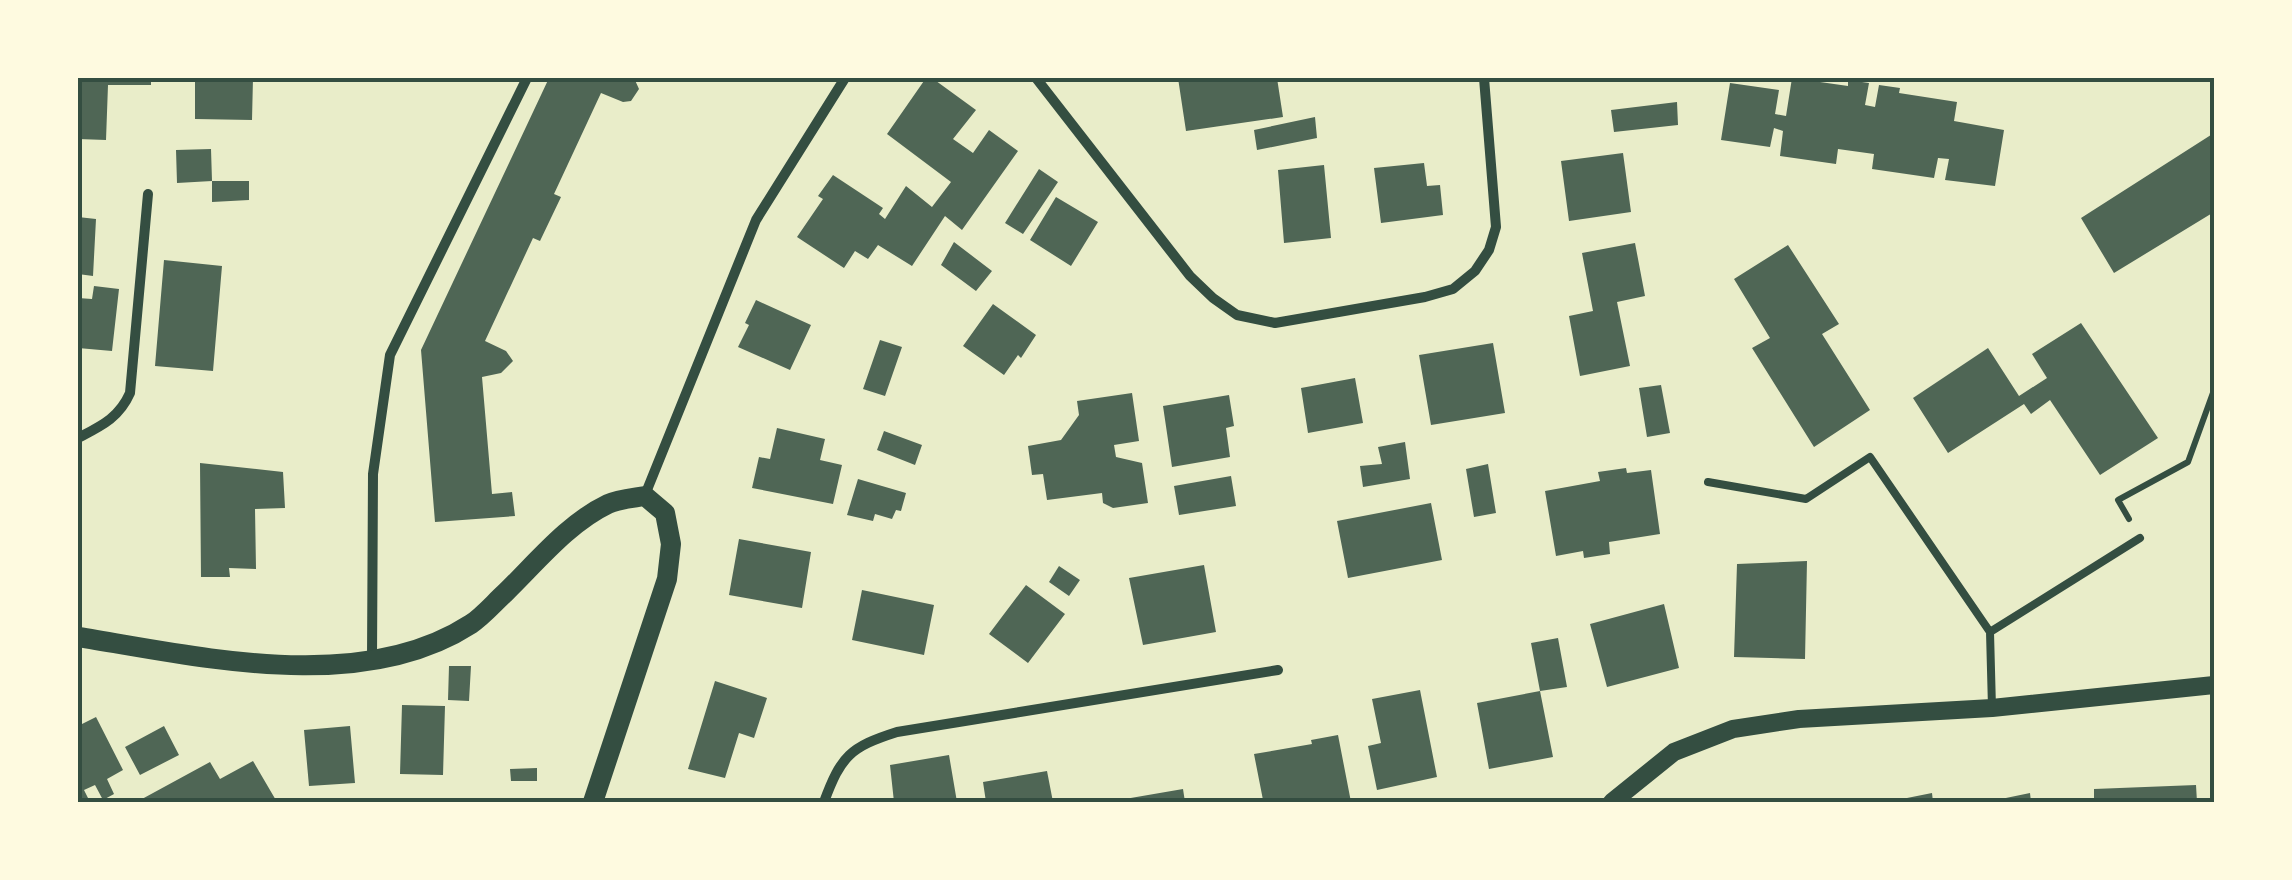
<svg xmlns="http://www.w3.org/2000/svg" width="2292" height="880" viewBox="0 0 2292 880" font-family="'Fira Sans Condensed',sans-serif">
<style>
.building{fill:#4f6655}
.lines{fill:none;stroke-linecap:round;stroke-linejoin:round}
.path{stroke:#344e41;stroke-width:6}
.service{stroke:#344e41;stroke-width:8}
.minor{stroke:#344e41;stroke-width:10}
.tertiary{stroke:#344e41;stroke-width:18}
.secondary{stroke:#344e41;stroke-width:20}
.neatline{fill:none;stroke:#344e41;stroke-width:4}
</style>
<rect width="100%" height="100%" fill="#e9edc9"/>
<path class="building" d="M 78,78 L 151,78 L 151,85 L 108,85 L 106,140 L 78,139 Z
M 195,78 L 253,78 L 252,120 L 195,119 Z
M 549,78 L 634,78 L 639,89 L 631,101 L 623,102 L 601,93 L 554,194 L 561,197 L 540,241 L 533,238 L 485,341 L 506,351 L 513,361 L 501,373 L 482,377 L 492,494 L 512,492 L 515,516 L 435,522 L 421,350 Z
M 926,78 L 932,78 L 976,110 L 953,139 L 973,153 L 989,130 L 1018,151 L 962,230 L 945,216 L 912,266 L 878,245 L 868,259 L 855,251 L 844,268 L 797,237 L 823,199 L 818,196 L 833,175 L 883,208 L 879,214 L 885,219 L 906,186 L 932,207 L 951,182 L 887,134 Z
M 1178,78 L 1277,78 L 1283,117 L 1186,131 Z
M 1792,78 L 1848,86 L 1848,80 L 1869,83 L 1865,105 L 1875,107 L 1879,85 L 1900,88 L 1899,93 L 1957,102 L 1954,121 L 2004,130 L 1995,186 L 1945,180 L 1949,159 L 1938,158 L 1934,178 L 1872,169 L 1874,154 L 1838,149 L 1836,164 L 1780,156 L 1783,131 L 1774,128 L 1770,147 L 1721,140 L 1730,83 L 1779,90 L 1775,114 L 1786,116 Z
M 1677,102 L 1678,125 L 1614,132 L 1611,110 Z
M 1315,117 L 1317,138 L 1257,150 L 1254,130 Z
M 2214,133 L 2214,212 L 2114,273 L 2081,218 Z
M 211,149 L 212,181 L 177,183 L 176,150 Z
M 1623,153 L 1631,212 L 1569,221 L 1561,161 Z
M 1424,163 L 1427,186 L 1440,185 L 1443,215 L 1381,223 L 1374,168 Z
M 1324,165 L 1331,238 L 1284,243 L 1278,170 Z
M 1039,169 L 1058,182 L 1023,234 L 1005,223 Z
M 212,181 L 249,181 L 249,200 L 212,202 Z
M 1056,197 L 1098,222 L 1071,266 L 1030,240 Z
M 78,217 L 96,219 L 93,276 L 78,274 Z
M 954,242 L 992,271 L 976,291 L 941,265 Z
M 1635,243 L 1645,296 L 1617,302 L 1630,366 L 1580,376 L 1569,316 L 1593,311 L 1582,253 Z
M 1788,245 L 1839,324 L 1822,334 L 1870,410 L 1814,447 L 1752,348 L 1770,338 L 1734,279 Z
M 164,260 L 222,266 L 213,371 L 155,366 Z
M 94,286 L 119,289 L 112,351 L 78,348 L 78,298 L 92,299 Z
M 756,300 L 811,325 L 790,370 L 738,347 L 749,325 L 745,323 Z
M 993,304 L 1036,335 L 1021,358 L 1018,355 L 1004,375 L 963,346 Z
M 2081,323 L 2158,438 L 2100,475 L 2050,400 L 2031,414 L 2024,404 L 1948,453 L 1913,398 L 1988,348 L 2019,396 L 2047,378 L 2032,354 Z
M 880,340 L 902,347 L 885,396 L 863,389 Z
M 1493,343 L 1505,413 L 1431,425 L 1419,355 Z
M 1355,378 L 1363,423 L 1308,433 L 1301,388 Z
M 1661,385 L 1670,433 L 1647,437 L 1639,388 Z
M 1132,393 L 1139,441 L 1114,445 L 1116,457 L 1142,463 L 1148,503 L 1113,508 L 1103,503 L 1102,493 L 1047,500 L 1043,474 L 1032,475 L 1028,446 L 1061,440 L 1079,415 L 1077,401 Z
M 1229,395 L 1234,426 L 1226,428 L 1230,457 L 1172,467 L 1163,406 Z
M 777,428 L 825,439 L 820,460 L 842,465 L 833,504 L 752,488 L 759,457 L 770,459 Z
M 884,431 L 922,445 L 915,465 L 877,450 Z
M 1405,442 L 1410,479 L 1363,487 L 1360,466 L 1382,464 L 1378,447 Z
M 200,463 L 283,472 L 285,508 L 255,509 L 256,569 L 229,568 L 230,577 L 201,577 Z
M 1488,464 L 1496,513 L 1474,517 L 1466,469 Z
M 1626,468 L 1627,473 L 1651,470 L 1660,534 L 1609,542 L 1610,554 L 1584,558 L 1583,551 L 1556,556 L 1545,491 L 1600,481 L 1598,472 Z
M 1231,476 L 1236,506 L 1179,515 L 1174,486 Z
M 858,479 L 906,493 L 901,511 L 896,510 L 892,519 L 875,514 L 873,521 L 847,515 Z
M 1431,503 L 1442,560 L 1348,578 L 1337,521 Z
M 739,539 L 811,552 L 802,608 L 729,595 Z
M 1807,561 L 1805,659 L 1734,657 L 1737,564 Z
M 1204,565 L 1216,632 L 1143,645 L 1129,578 Z
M 1059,566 L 1080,580 L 1069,596 L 1049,582 Z
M 1026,585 L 1065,614 L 1028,663 L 989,634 Z
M 862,590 L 934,605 L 924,655 L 852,640 Z
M 1664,604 L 1679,668 L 1607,687 L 1590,624 Z
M 1558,638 L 1567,687 L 1540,691 L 1553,757 L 1489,769 L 1477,703 L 1540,691 L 1531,643 Z
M 449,666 L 471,666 L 469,701 L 448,700 Z
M 715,681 L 767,698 L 754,738 L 739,733 L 725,778 L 688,769 Z
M 1420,690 L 1437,777 L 1377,790 L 1368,746 L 1381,743 L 1372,699 Z
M 402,705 L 445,706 L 443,775 L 400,774 Z
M 96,717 L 123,770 L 107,779 L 114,794 L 103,800 L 95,785 L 84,790 L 90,802 L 78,802 L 78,726 Z
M 164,726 L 179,755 L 140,775 L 125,747 Z
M 350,726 L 355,783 L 309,786 L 304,730 Z
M 1338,735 L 1351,802 L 1263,800 L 1254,754 L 1312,744 L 1311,740 Z
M 949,755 L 957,802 L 894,802 L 890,765 Z
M 253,761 L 277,802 L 144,802 L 142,799 L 210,762 L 220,779 Z
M 537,768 L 537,781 L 511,781 L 510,769 Z
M 1047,771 L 1053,802 L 986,802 L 983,782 Z
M 2196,785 L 2197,802 L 2094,802 L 2094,789 Z
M 1183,789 L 1185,802 L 1119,802 L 1119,800 Z
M 1932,793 L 1933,802 L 1893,802 L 1892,801 Z
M 2030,793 L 2031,802 L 2002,802 L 2001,799 Z"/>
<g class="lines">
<path class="path" d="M 2129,519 L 2118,500 L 2188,462 L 2214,390"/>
<path class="service" d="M 1708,482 L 1806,499 L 1870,457 L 1990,632 L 1992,708
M 1990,632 L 2140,538"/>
<path class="minor" d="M 1036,78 L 1190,276 L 1213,298 L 1237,315 L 1275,323 L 1425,297 L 1453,289 L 1475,271 L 1489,250 L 1496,227 L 1484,78
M 78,438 C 101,426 119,418 130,393 L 148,194
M 645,495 L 756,220 L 845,78
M 372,660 L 373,474 L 390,355 L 527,78
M 824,802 C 841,756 850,747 897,732 L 1278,670"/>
<path class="tertiary" d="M 1612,802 L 1674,752 L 1733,729 L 1799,719 L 1992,708 L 2214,685"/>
<path class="secondary" d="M 78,637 C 198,656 360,696 471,624 C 483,616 494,603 505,593 C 536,563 568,523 608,504 C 618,499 633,498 645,496 L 665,513 L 671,544 L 667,579 L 593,802"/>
</g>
<rect width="2292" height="880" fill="none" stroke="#fefae0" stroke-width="160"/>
<rect x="80" y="80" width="2132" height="720" class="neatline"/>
</svg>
